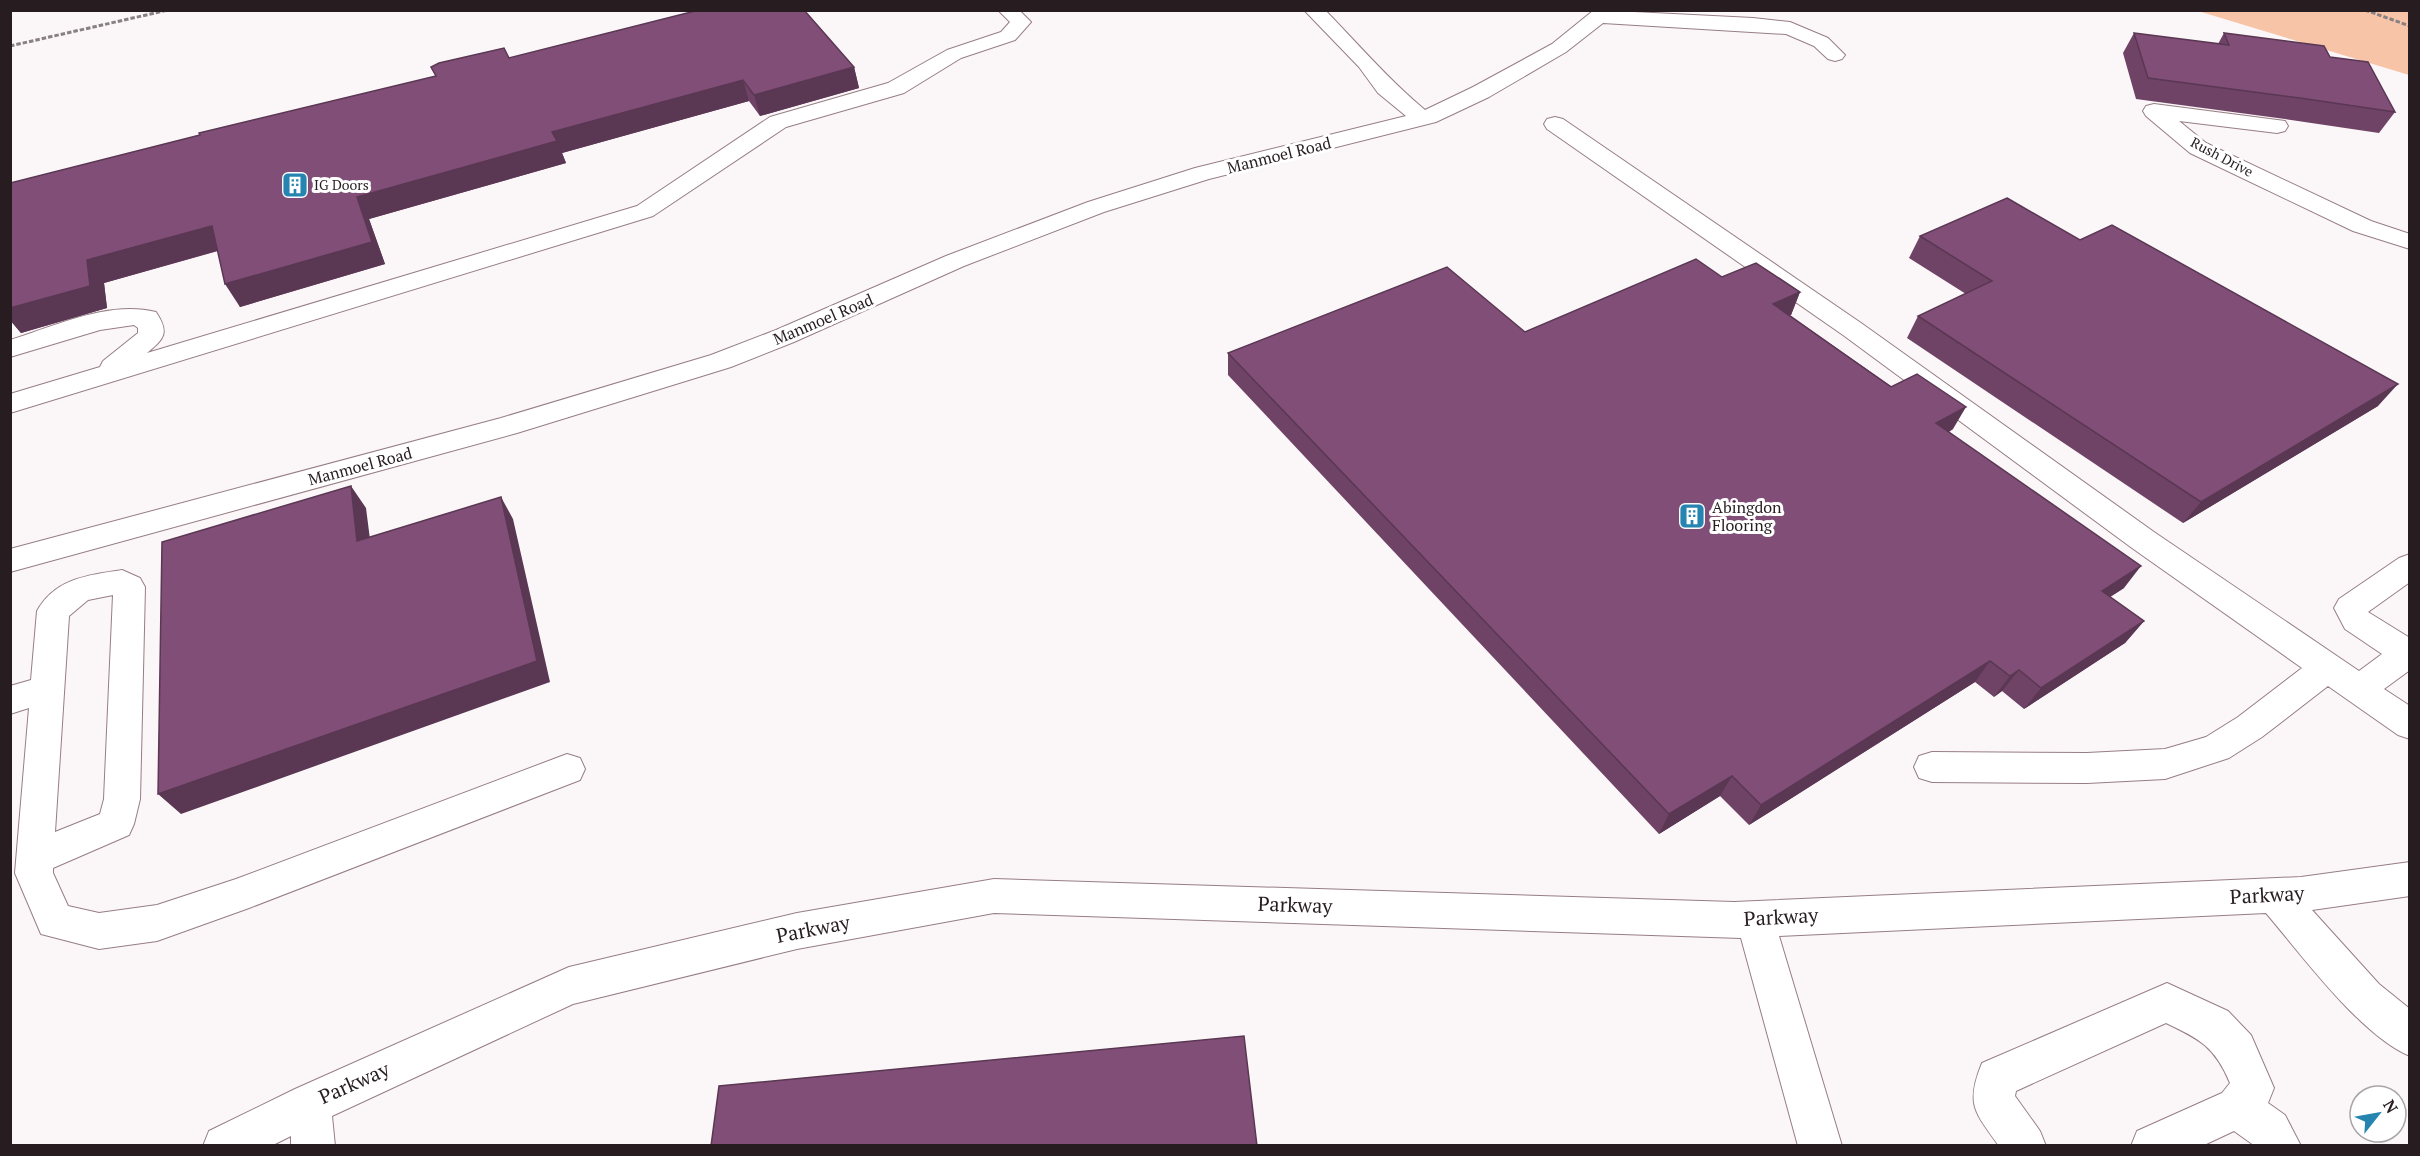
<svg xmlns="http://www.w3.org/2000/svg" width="2420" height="1156" viewBox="0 0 2420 1156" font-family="'PT Serif',serif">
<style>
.green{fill:#f7c4a8}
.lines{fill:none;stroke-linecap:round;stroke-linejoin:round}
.minor-casing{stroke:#967e84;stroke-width:2}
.path{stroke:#888082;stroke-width:3;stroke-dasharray:4.5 2;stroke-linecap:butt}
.minor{fill:#fff;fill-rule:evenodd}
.wall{fill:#6f4366}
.shaded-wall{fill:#5a3753}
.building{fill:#814e77;stroke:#5a3753;stroke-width:1.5}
.labels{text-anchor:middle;stroke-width:6;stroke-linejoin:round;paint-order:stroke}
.far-street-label{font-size:14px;fill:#271d20;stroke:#fff}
.far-poi-label{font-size:14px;fill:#271d20;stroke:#fff;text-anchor:start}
.street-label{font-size:16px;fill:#271d20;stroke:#fff}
.poi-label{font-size:16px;fill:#271d20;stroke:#fff;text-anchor:start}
.near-street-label{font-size:20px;fill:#271d20;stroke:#fff}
</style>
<rect width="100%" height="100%" fill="#fbf6f7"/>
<path class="green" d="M 2198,11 L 2409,11 L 2409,75 Z"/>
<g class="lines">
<defs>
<path id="minor" d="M 998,10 L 1019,10 L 1031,22 L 1015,40 L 961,58 L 904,93 L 786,127 L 653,216 L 10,413 L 10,394 L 100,367 L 103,361 L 138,333 L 138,328 L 134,325 L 100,330 L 10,357 L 10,340 C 55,326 109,300 156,312 C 170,333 164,339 147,353 L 637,206 L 770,117 L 888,83 L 947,50 L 1001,32 L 1010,22 Z
M 1304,10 L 1325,10 C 1358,44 1389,80 1425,110 L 1473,87 L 1552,44 L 1594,10 L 1753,18 L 1790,22 L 1828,38 L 1845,55 L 1842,59 L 1835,61 L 1828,59 L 1814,46 L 1786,34 L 1603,23 L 1566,52 L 1489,97 L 1436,122 L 1209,179 L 1104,212 L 964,266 L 794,342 L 731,367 L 517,433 L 10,572 L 10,549 L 501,418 L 711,355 L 776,330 L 946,256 L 1088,202 L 1195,168 L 1406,116 L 1378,93 L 1359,67 Z
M 2154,104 L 2285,121 L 2288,126 L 2285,131 L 2277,133 L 2179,121 L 2206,143 L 2371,221 L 2410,234 L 2410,249 L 2353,231 L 2190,153 L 2146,116 L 2143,111 L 2146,106 Z
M 1555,117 L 1563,119 L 1861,323 L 2154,532 L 2359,671 L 2382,654 L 2345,629 L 2334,608 L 2339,599 L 2399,558 L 2410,554 L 2410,582 L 2368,612 L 2410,638 L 2410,670 L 2384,689 L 2410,706 L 2410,739 L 2398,735 L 2328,686 L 2262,737 L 2229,758 L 2165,779 L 2087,783 L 1932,782 L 1919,778 L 1914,767 L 1919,756 L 1932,752 L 2087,753 L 2165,749 L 2206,737 L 2238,717 L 2302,668 L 2132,548 L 1843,335 L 1547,129 L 1544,124 L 1547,119 Z
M 122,570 L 140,578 L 145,587 L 140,799 L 134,824 L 129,835 L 53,868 L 53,873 L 68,906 L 99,913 L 157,905 L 236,879 L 567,754 L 580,758 L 585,769 L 580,780 L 249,908 L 157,941 L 99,949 L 41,934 L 15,873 L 29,708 L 10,714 L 10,686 L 31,680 L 37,611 C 55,578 89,575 122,570 ZM 113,595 L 104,799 L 100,814 L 55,832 L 69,616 L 88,600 Z
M 2410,862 L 2410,896 L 2312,910 L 2379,984 L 2410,1009 L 2410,1056 C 2361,1036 2301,954 2266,913 L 1779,936 L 1842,1146 L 1798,1146 L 1741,938 L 994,913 L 797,949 L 573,1004 L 332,1116 L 335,1146 L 291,1146 L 291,1136 L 271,1146 L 203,1146 L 209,1131 L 295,1089 L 569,967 L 797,913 L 994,879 L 1734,902 L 2301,877 Z
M 2167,983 L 2228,1011 L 2251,1035 L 2274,1088 L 2268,1103 L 2285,1115 L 2301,1146 L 2255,1146 L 2234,1131 L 2202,1146 L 2131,1146 L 2137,1131 L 2222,1093 L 2230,1083 C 2215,1047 2200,1039 2166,1023 L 2016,1091 L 2015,1096 L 2040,1131 L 2046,1146 L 1999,1146 C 1975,1112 1965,1105 1982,1063 Z"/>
</defs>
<use href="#minor" class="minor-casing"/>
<path class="path" d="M 2365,10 L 2410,26
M 10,46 L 168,10"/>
<use href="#minor" class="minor"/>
</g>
<path class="wall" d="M 2134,33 L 2218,44 L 2224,33 L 2330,57 L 2395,112 L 2379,133 L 2285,119 L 2136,99 L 2123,53 Z
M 509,58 L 854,67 L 859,88 L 760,116 L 749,101 L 562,153 L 566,163 L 369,219 L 385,264 L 240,307 L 218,251 L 104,283 L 107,308 L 21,333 L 10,320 L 10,183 Z
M 1920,236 L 2080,240 L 2378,406 L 2183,523 L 1907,338 L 1918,316 L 1966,294 L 1909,258 Z
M 1800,292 L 1791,315 L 1789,315 L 1953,429 L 1949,432 L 2124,588 L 2110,597 L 2144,621 L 2125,643 L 2024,709 L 2002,691 L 1994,697 L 1975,682 L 1749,825 L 1720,796 L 1659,834 L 1228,375 L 1228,353 L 1525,332 Z"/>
<path class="shaded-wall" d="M 854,67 L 859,88 L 760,116 L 754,95 Z
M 743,80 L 749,101 L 562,153 L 566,163 L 369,219 L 385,264 L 240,307 L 225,284 L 357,197 L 552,132 Z
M 212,226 L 227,248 L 104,283 L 107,308 L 21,333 L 10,320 L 10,308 L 87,260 Z
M 1800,292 L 1791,315 L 1764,327 L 1773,304 Z
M 2398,384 L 2378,406 L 2183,523 L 2201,502 Z
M 1966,407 L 1953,429 L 1924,445 L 1936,423 Z
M 351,486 L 366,508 L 373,563 L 357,541 Z
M 501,497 L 513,519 L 550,682 L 181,814 L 158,794 Z
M 2141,566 L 2124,588 L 2085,613 L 2102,591 Z
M 2144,621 L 2125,643 L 2024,709 L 2041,688 Z
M 1990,661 L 1975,682 L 1749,825 L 1761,805 Z
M 2019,670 L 2002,691 L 1994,697 L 2010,676 Z
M 1732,776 L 1720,796 L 1659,834 L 1669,814 Z"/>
<path class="building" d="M 699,10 L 804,10 L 854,67 L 754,95 L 743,80 L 552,132 L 557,141 L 357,197 L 372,242 L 225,284 L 212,226 L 87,260 L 90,286 L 10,308 L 10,183 L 200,135 L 199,133 L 436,76 L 431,67 L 439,63 L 504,48 L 509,58 Z
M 2134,33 L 2229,45 L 2224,33 L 2324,46 L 2330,57 L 2368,62 L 2395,112 L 2300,98 L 2148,78 Z
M 2007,198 L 2080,240 L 2112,225 L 2398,384 L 2201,502 L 1918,316 L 1992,281 L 1920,236 Z
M 1696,259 L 1722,277 L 1756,263 L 1800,292 L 1773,304 L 1891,387 L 1917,374 L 1966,407 L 1936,423 L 2141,566 L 2102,591 L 2144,621 L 2041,688 L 2019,670 L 2010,676 L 1990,661 L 1761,805 L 1732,776 L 1669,814 L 1228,353 L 1447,267 L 1525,332 Z
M 351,486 L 357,541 L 501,497 L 537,661 L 158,794 L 162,542 Z
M 1244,1036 L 1257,1146 L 711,1146 L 719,1086 Z"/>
<defs>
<symbol id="building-square" viewBox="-11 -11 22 22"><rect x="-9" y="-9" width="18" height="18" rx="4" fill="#2684b0" stroke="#fff"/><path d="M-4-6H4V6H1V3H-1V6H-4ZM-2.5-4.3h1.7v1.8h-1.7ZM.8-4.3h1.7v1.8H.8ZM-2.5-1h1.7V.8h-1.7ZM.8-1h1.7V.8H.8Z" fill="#fff"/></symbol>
</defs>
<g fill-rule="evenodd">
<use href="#building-square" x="280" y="170" width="30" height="30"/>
<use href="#building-square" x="1677" y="501" width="30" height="30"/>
</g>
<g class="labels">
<g class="far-street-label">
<text transform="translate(2222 157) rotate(28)" y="5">Rush Drive</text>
</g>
<g class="far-poi-label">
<text x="314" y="190">IG Doors</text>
</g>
<g class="street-label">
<text transform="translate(1279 155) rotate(-14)" y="6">Manmoel Road</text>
<text transform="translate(823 319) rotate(-23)" y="6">Manmoel Road</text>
<text transform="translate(360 466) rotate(-15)" y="6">Manmoel Road</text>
</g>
<g class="poi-label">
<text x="1712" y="513">Abingdon<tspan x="1712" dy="18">Flooring</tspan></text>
</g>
<g class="near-street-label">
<text transform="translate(2267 895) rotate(-3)" y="7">Parkway</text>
<text transform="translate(1295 905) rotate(2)" y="7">Parkway</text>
<text transform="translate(1781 917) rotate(-3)" y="7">Parkway</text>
<text transform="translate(813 929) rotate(-11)" y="7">Parkway</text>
<text transform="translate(354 1083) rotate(-24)" y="7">Parkway</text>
</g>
</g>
<rect width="2420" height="1156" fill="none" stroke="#271d20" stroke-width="24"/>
<g transform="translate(2378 1114) rotate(59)"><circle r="28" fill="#ffffff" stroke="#a9a5a6" stroke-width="1.5"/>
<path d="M0-4.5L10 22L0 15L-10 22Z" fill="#2684b0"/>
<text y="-9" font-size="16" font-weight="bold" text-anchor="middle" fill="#271d20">N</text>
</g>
</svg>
